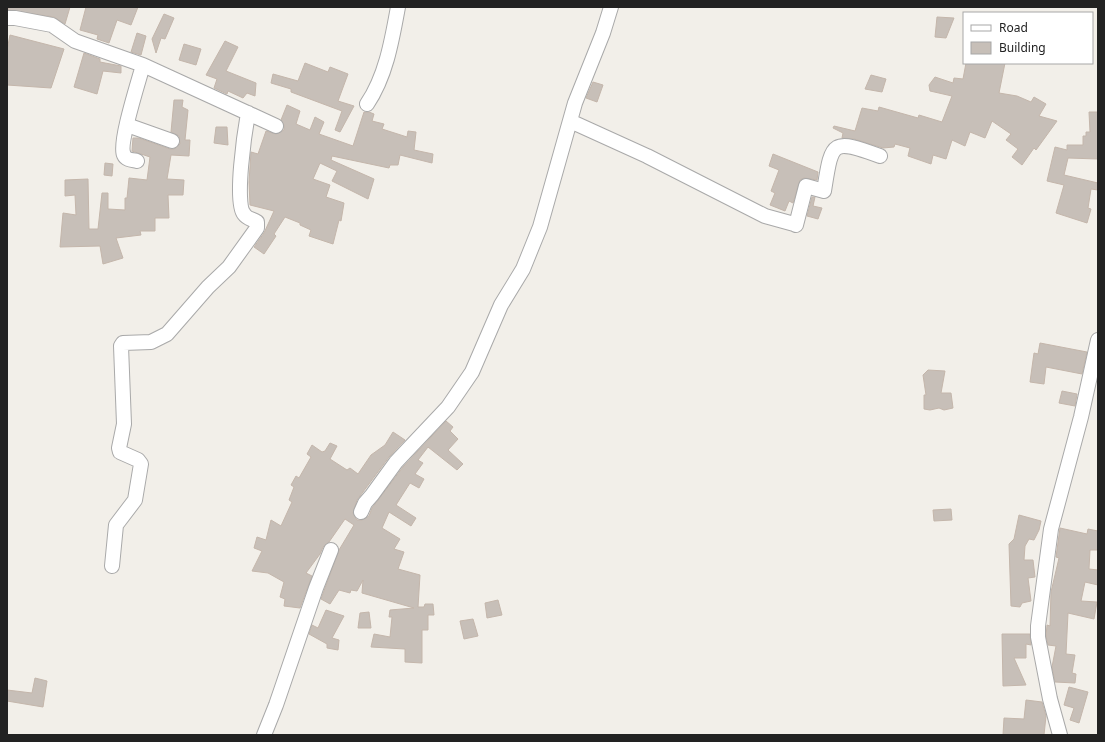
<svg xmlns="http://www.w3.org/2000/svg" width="1105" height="742" viewBox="0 0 1105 742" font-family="'Noto Sans',sans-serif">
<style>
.building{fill:#c7bfb8;stroke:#c4b6ab}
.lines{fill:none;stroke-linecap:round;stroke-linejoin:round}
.minor-casing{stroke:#a9a9a9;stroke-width:16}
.minor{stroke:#fff;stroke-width:14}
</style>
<rect width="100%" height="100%" fill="#f2efe9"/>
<path class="building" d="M 9,7 L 70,7 L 65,24 L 54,17 L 8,10 Z
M 86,7 L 138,7 L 131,25 L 117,20 L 109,43 L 97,39 L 98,35 L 80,30 Z
M 164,14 L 174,18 L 165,39 L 161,38 L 156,53 L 152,39 Z
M 937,17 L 954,18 L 946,38 L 935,37 Z
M 137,33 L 146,36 L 141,55 L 131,52 Z
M 10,35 L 64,49 L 51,88 L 7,85 L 7,50 Z
M 225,41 L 238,47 L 226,71 L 256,83 L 255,96 L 247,93 L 243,98 L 228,91 L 227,94 L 214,88 L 217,79 L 206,75 Z
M 184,44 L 201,49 L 196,65 L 179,60 Z
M 84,53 L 100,59 L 100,62 L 121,66 L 121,73 L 103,71 L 97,94 L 74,87 Z
M 305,63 L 328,72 L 330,67 L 348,74 L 338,101 L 354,106 L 340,132 L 335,130 L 342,111 L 291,92 L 291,89 L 271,83 L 273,74 L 298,81 Z
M 966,63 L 1005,63 L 999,93 L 1017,96 L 1031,102 L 1034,97 L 1046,104 L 1039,116 L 1057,121 L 1036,150 L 1034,148 L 1022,165 L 1012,157 L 1018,149 L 1006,140 L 1011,134 L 992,121 L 985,138 L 970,132 L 965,146 L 952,140 L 946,159 L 933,155 L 931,164 L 908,156 L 910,148 L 895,144 L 894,147 L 883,148 L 854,139 L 842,138 L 843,133 L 833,128 L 834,126 L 855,131 L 862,108 L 878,111 L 879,107 L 918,118 L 919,115 L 942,122 L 952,96 L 930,91 L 929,85 L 935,77 L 953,83 L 954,78 L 963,79 Z
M 871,75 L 886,79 L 882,92 L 865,89 Z
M 593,82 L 603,85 L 597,102 L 586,98 Z
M 174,100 L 183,100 L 182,107 L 188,110 L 185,140 L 190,140 L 189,156 L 171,155 L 167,179 L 184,180 L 183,195 L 168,195 L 169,218 L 155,218 L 155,231 L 140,231 L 141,235 L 116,238 L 123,258 L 103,264 L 100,246 L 60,247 L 63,213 L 76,215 L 75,195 L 65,196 L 65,180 L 88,179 L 89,229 L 98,229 L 102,193 L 108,193 L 108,209 L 125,210 L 125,198 L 127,198 L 129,178 L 147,180 L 150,157 L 132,151 L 133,138 L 139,138 L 170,149 L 174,149 L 180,144 L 179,136 L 171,132 Z
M 287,105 L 300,111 L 296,124 L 310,130 L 315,117 L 324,122 L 319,134 L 353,146 L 364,112 L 369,112 L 374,114 L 372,121 L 384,124 L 382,129 L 407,137 L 408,131 L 416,132 L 414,150 L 433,154 L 432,163 L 400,155 L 398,165 L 390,165 L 389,168 L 332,156 L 331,160 L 374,179 L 368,199 L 332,181 L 337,171 L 320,163 L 313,179 L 330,185 L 326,197 L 344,203 L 341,221 L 339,220 L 333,244 L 309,236 L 311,230 L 300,225 L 300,223 L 285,217 L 274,234 L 276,236 L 264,254 L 254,247 L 264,233 L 274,211 L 250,205 L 249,182 L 251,152 L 258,154 L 266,131 L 276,134 L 284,130 L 284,125 L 281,120 Z
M 1089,112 L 1098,112 L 1098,159 L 1068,158 L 1064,175 L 1098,183 L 1098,190 L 1091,189 L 1088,208 L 1091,209 L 1087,223 L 1056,213 L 1064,185 L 1047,181 L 1055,147 L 1067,150 L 1067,145 L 1083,145 L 1083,136 L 1086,136 L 1086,132 L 1090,132 Z
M 216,127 L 227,127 L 228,145 L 214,143 Z
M 773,154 L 818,172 L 817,180 L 804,178 L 800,180 L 793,203 L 789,201 L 785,211 L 770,205 L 775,193 L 771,191 L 779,170 L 769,166 Z
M 105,163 L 113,164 L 112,176 L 104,175 Z
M 812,197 L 815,197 L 813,206 L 822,208 L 818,219 L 807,216 Z
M 1040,343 L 1087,352 L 1082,374 L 1046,367 L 1044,384 L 1030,382 L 1034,353 L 1038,354 Z
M 928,370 L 945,371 L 941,393 L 951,393 L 953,408 L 944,410 L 939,408 L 930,410 L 924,409 L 924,395 L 926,395 L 923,375 Z
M 1062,391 L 1077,394 L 1075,406 L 1059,403 Z
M 446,421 L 453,427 L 450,431 L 458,439 L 448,450 L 463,464 L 457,470 L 428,447 L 418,460 L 423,463 L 415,474 L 424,479 L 419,488 L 410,483 L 396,505 L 416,518 L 411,526 L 389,512 L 382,528 L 400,539 L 394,549 L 404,552 L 398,569 L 420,575 L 418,607 L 424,607 L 425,604 L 433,604 L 434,615 L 428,615 L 428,630 L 422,630 L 422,663 L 405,662 L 405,649 L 371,647 L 374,634 L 390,637 L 392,617 L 389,617 L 390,610 L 414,608 L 362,593 L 363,580 L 357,591 L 351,590 L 350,593 L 339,590 L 330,604 L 321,599 L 339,550 L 354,525 L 345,519 L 329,542 L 323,547 L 320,554 L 306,573 L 312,576 L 300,608 L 284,606 L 285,599 L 280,597 L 284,582 L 268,573 L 252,571 L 262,551 L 254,548 L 257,537 L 266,540 L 271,520 L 281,526 L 292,502 L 289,500 L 294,487 L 291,485 L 296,476 L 299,478 L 311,457 L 307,454 L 312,445 L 322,452 L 325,451 L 330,443 L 337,446 L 330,459 L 347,470 L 350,468 L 358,474 L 371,455 L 385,445 L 393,432 L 405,440 L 389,457 L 357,500 L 353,513 L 357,520 L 362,520 L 369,516 L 372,508 L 403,467 Z
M 951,509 L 952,520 L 934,521 L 933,510 Z
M 1019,515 L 1041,521 L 1039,530 L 1034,540 L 1029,539 L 1025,546 L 1024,560 L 1033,560 L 1035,577 L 1028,578 L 1031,601 L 1022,603 L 1020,607 L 1011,606 L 1009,544 L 1014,539 Z
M 1060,528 L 1087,534 L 1088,529 L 1098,531 L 1098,550 L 1090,550 L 1089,569 L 1098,570 L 1098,585 L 1085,582 L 1081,601 L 1097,602 L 1094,619 L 1068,613 L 1066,654 L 1075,655 L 1072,673 L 1076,674 L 1075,683 L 1055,682 L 1052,667 L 1056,646 L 1048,645 L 1046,636 L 1047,625 L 1050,626 L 1051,592 L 1059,558 L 1056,557 Z
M 498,600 L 502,615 L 487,618 L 485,603 Z
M 326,610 L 344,616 L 332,638 L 339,640 L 338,650 L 327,648 L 327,644 L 309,634 L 312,625 L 318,628 Z
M 369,612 L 371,628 L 358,628 L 360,613 Z
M 473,619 L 478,636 L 464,639 L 460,621 Z
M 1002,634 L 1030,634 L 1031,645 L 1026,644 L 1026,658 L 1014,658 L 1026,685 L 1003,686 Z
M 35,678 L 47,681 L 43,707 L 7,701 L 7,690 L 32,693 Z
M 1069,687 L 1088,692 L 1079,723 L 1070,720 L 1074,708 L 1064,705 Z
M 1026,700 L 1042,702 L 1046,716 L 1044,735 L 1003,735 L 1004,718 L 1024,719 Z"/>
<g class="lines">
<defs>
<path id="minor" d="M 7,18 L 15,18 L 52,25 L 75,41 L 143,65 L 276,126
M 367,104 C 386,76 392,40 398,7
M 570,121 L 647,156 L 765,216 L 794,224 L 796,225 L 806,186 L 824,191 C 832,141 831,138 880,156
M 127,125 L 172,141
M 137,161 C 133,160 126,160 124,155 C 118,145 139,80 143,65
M 361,512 L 365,503 L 372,495 L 396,462 L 448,407 L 472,372 L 501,305 L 523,269 L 540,227 L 575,103 L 603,33 L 611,7
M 112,566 L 116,525 L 135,500 L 141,464 L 138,460 L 120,452 L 119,448 L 124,424 L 121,346 L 123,343 L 151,342 L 167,334 L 208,287 L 229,267 L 257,228 L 257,222 C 253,219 247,219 244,214 C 234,203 245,130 248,113
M 264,735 L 276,705 L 316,588 L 331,550
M 1060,735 L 1050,699 L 1038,637 L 1038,626 L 1051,529 L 1081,417 L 1098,340"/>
</defs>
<use href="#minor" class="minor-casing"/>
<use href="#minor" class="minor"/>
</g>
<rect width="1105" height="742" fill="none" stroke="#222222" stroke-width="16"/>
<rect x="963" y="12" width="130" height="52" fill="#ffffff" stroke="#a7a7a7"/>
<rect x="971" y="25" width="20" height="6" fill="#ffffff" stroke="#a7a7a7"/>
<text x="999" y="32" font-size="12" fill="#222222">Road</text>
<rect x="971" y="42" width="20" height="12" fill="#c7bfb8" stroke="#a7a7a7"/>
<text x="999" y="52" font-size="12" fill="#222222">Building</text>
</svg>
